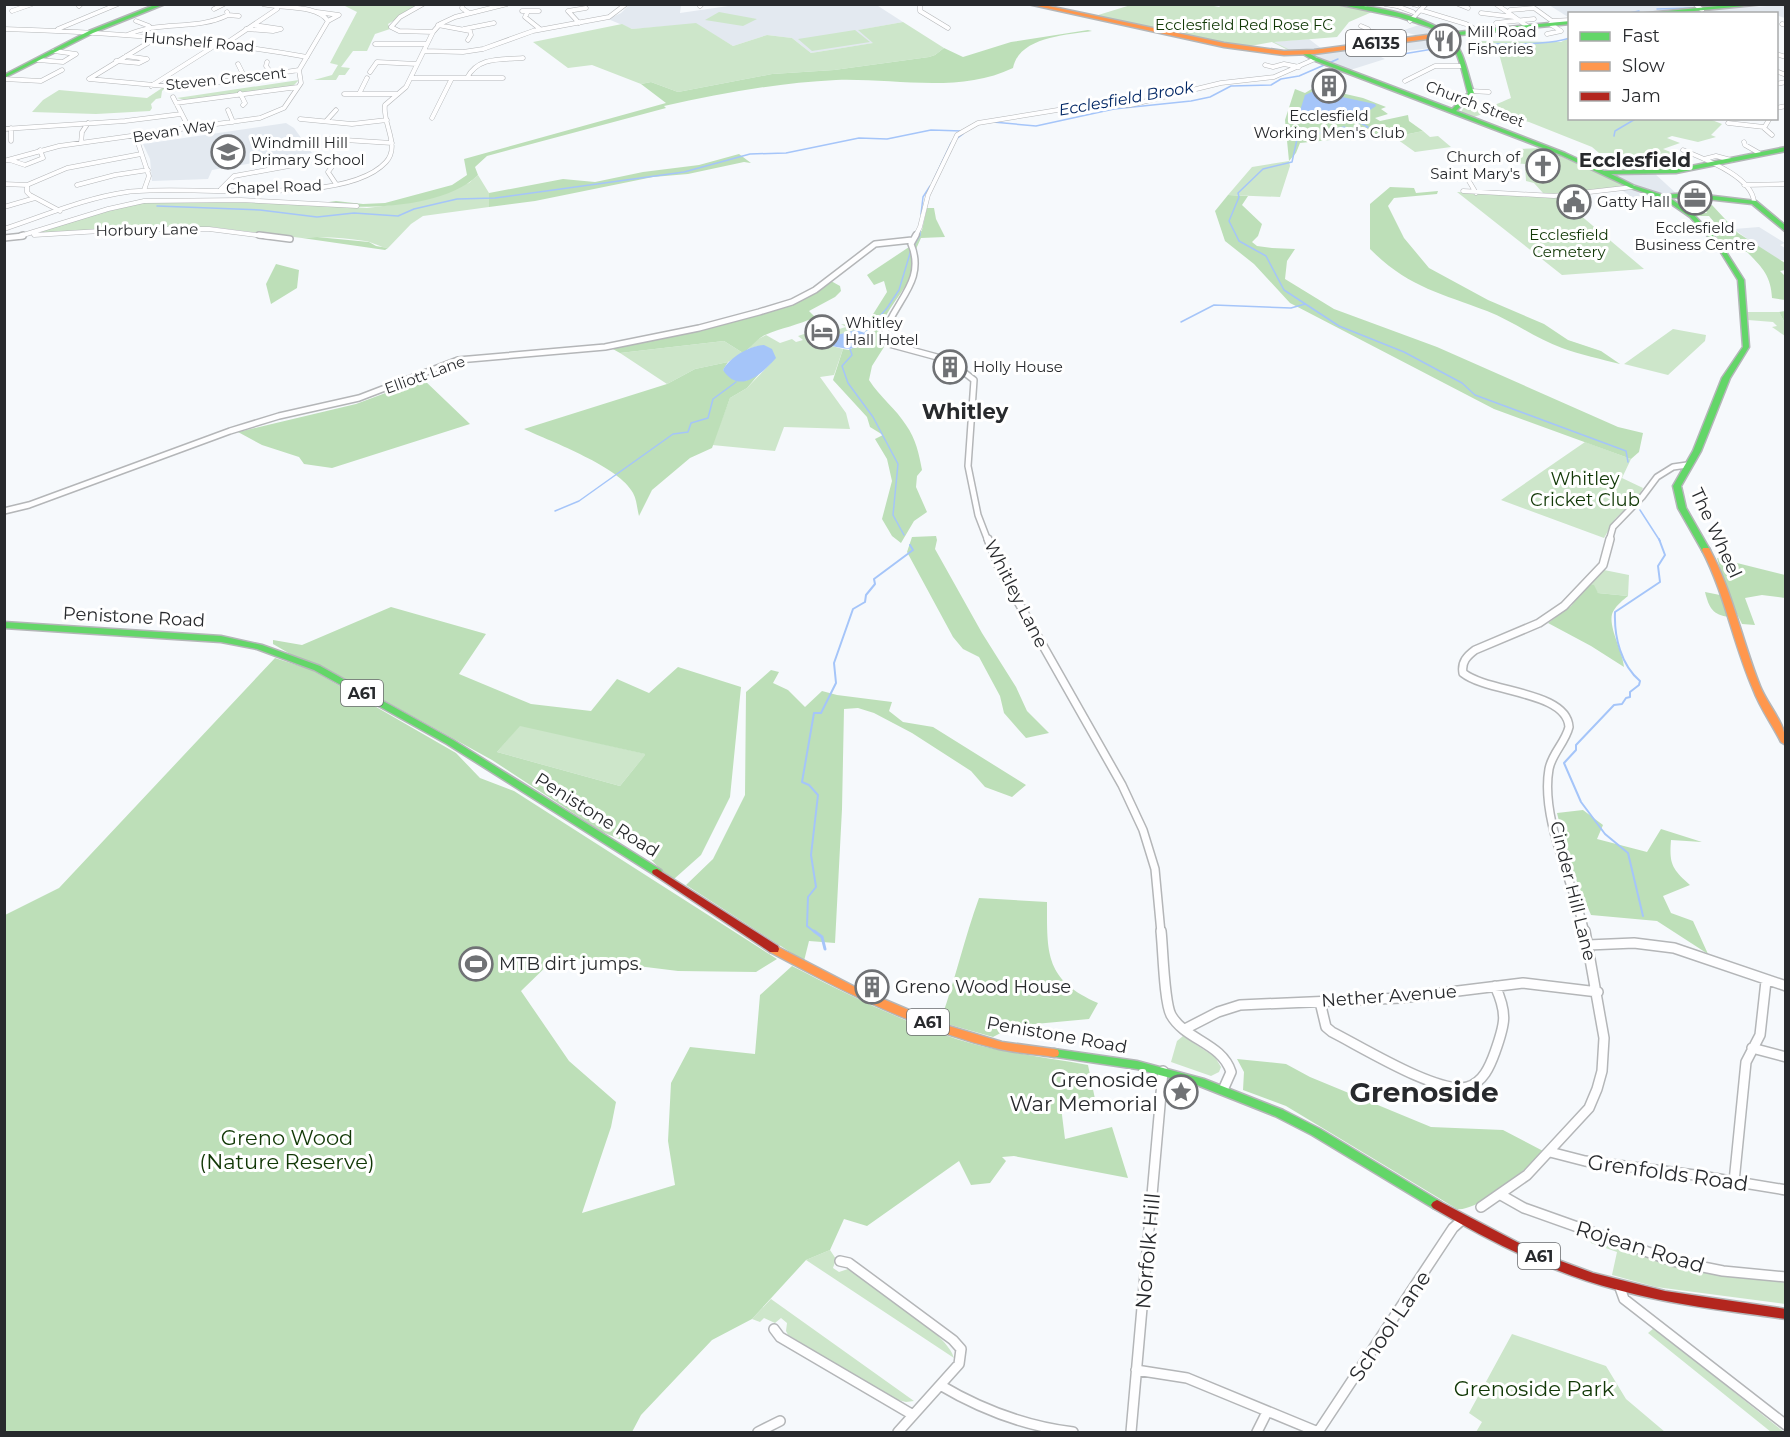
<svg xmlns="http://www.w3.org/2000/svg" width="1790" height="1437" viewBox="0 0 1790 1437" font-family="Montserrat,sans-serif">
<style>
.built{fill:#e3e9f0}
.green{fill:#cde6ca}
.forest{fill:#bddfb8;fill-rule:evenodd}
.water{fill:#a5c5f9}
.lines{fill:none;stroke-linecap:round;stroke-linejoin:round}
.stream-far2{stroke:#a5c5f9;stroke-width:1.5}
.stream-far1{stroke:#a5c5f9;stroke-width:2}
.stream{stroke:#a5c5f9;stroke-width:3}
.street-far3-casing{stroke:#b4b6b8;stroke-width:5}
.street-far2-casing{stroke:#b4b6b8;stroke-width:8}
.street-far1-casing{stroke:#b4b6b8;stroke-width:10}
.street-casing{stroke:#b4b6b8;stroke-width:12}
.fast-casing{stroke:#b4b6b8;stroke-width:3}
.slow-casing{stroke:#b4b6b8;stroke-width:3}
.jam-casing{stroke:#b4b6b8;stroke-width:3}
.street-far3{stroke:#fefeff;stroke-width:4}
.street-far2{stroke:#fefeff;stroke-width:5}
.street-far1{stroke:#fefeff;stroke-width:7}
.street{stroke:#fefeff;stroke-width:9}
.fast{fill:#63d668;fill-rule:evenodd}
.slow{fill:#ff974d;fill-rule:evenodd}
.jam{fill:#b3261e;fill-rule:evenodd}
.labels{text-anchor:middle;stroke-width:6;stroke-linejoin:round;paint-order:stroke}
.far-park-label{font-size:15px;fill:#113806;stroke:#fff}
.far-poi-label{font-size:15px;fill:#282a2d;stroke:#fff;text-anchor:start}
.far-street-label{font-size:15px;fill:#282a2d;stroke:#fff}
.shield{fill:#fff;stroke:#686a6c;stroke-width:1.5}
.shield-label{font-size:16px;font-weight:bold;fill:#282a2d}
.far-water-label{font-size:16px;font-style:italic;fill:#002664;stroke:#fff}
.park-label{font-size:18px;fill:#113806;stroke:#fff}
.street-label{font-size:18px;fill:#282a2d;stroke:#fff}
.poi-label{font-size:18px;fill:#282a2d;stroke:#fff;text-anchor:start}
.far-district-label{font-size:20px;font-weight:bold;fill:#282a2d;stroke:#fff}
.quarter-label{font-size:21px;font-weight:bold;fill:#282a2d;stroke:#fff}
.near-poi-label{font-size:21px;fill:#282a2d;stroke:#fff;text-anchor:end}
.near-park-label{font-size:21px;fill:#113806;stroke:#fff}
.near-street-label{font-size:21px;fill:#282a2d;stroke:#fff}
.near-district-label{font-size:28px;font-weight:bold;fill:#282a2d;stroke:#fff}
</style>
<rect width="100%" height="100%" fill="#f6f9fc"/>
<path class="built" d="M 742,4 L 875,4 L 903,22 L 859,30 L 874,43 L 811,53 L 792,38 L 767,35 L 733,46 L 696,24 L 632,29 L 608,19 L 621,13 L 629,5 L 681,5 L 680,13 Z
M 1746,4 L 1750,7 L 1785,5 L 1785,18 L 1770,13 L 1570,14 L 1568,17 L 1549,5 Z
M 1419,25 L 1437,31 L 1437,34 L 1446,38 L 1452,46 L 1375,54 L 1385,59 L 1347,71 L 1298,54 L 1272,42 L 1309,39 L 1322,49 L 1419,36 L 1401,31 Z
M 286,123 L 294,128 L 312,153 L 212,170 L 208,179 L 152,181 L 150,159 L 143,144 Z
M 1612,172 L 1653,172 L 1678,195 L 1662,197 L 1640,193 L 1639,194 L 1641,196 L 1633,198 L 1599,174 Z
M 1759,227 L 1785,243 L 1780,245 L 1785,248 L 1785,260 L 1780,260 L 1761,249 L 1734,229 Z"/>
<path class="green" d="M 1134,4 L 1204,4 L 1219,7 L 1223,4 L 1331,4 L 1372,12 L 1349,22 L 1337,37 L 1274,42 L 1292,51 L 1308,51 L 1290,51 L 1272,42 L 1245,47 L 1095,16 Z
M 343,5 L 420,5 L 388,24 L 390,29 L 375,34 L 367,51 L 353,51 L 341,67 L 350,68 L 345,75 L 339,75 L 336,80 L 314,80 L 332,75 L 338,65 L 330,63 L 357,12 Z
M 719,12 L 757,19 L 743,26 L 705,20 Z
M 903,22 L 944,48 L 935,55 L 929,57 L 834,70 L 772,74 L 678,92 L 651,82 L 641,84 L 592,65 L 568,68 L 533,42 L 622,24 L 632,29 L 696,23 L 733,46 L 767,35 L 792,38 L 811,53 L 873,43 L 858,30 Z
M 855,30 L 870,42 L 812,51 L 798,39 Z
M 1569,38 L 1570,118 L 1707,118 L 1722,124 L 1711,135 L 1716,137 L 1698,142 L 1672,136 L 1667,138 L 1680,143 L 1663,149 L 1693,161 L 1665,163 L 1676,169 L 1622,170 L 1615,163 L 1621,162 L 1613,153 L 1599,153 L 1592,147 L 1529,122 L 1488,112 L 1474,117 L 1461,112 L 1464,107 C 1480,114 1496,104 1511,98 L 1498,50 L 1477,52 L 1468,46 L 1481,44 L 1479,41 L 1561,42 Z
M 299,80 L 293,86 L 185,100 L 177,98 Z
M 162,88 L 165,88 L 162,91 L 161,98 L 156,99 L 151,104 L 152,108 L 150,111 L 96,114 L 32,112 L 43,100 L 59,90 L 147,98 Z
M 1423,131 L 1430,137 L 1438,136 L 1451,147 L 1415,152 L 1394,137 Z
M 1543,148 L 1626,186 L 1559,194 L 1543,193 L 1534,183 L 1526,181 L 1525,164 L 1513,163 L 1518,149 Z
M 1289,161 L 1290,166 L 1280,197 L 1228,195 L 1252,167 Z
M 478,175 L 489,193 L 489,207 L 423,216 L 411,224 L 388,248 C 379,247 373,242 365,241 C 345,238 323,236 302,238 L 212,227 L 139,228 L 33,234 L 116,207 L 148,202 L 240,201 L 367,208 L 391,205 L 469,183 Z
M 1457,192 L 1560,198 L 1644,269 L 1562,275 Z
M 1745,312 L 1779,312 L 1785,323 L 1785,336 L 1772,327 L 1777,326 L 1773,322 L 1748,320 Z
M 841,324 L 854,325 L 856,330 L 834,336 L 831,340 L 832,346 L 843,349 L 834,375 L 820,377 L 846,413 L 850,429 L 784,427 L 775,451 L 712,445 L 730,398 L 747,388 L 771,363 L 758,346 L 749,349 L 753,342 L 766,335 L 780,343 L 792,339 L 796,342 L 803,340 L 798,336 L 813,331 L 819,335 L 846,327 Z
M 1673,329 L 1706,335 L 1705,341 L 1668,375 L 1624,364 Z
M 724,341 L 743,353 L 728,362 L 695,369 L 667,384 L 620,353 Z
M 1585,442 L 1631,459 L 1622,478 L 1643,488 L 1638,497 L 1615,519 L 1604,538 L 1501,500 Z
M 1604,570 L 1629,575 L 1628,596 L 1598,593 L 1589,584 Z
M 520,725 L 646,754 L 620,786 L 497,752 Z
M 1183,1036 L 1215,1057 L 1221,1067 L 1219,1072 L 1211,1076 L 1171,1062 L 1177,1041 Z
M 1589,1236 L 1677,1265 L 1785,1283 L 1785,1304 L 1656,1287 L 1612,1275 L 1617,1252 L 1591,1243 Z
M 830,1250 L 836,1259 L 833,1268 L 839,1272 L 848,1269 C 871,1285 949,1334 954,1358 L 806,1260 Z
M 771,1299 L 914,1401 L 906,1402 L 894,1399 L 788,1335 L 786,1331 L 787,1323 L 781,1318 L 775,1323 L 764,1318 L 760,1322 L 752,1319 Z
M 1654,1328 L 1784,1432 L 1771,1432 L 1648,1333 Z
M 1512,1334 L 1606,1366 L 1626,1399 L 1665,1432 L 1476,1432 L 1482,1422 L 1469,1413 Z"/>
<path class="forest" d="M 1088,30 L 1092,31 C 1066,35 1019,37 1013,68 C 959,94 894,78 836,80 C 778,83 721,93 664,106 L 666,108 L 487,156 L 475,167 L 478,175 C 443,209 361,210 315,204 L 336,201 L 363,204 L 385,203 L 452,185 L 467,175 L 464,159 L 666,103 L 641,84 L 651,82 L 678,92 L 772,74 L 834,70 L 929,57 L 935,55 L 944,48 L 963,57 L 1011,42 Z
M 1315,87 L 1363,98 L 1386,107 L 1381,109 L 1388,114 L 1375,118 L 1380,121 L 1408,115 L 1409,121 L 1423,131 L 1394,137 L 1390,134 L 1300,143 L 1296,153 L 1289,161 L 1285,120 L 1295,89 L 1305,93 Z
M 739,154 L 751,163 L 744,162 L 688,174 L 653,177 L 535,201 L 489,207 L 489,193 L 563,179 L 595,182 L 643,172 L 699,165 Z
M 1390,187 L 1414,188 L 1416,193 L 1438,191 L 1437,194 L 1394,198 L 1388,206 L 1404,238 L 1429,268 L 1488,300 L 1544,324 L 1568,340 L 1601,351 L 1620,364 C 1601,359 1581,355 1562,348 C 1536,339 1513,321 1487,311 C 1440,293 1408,287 1370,249 L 1370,204 Z
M 1228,195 L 1248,196 L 1242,205 L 1262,224 L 1258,236 L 1252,242 L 1257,246 L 1272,248 L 1295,249 L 1287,261 L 1285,279 L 1334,309 L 1437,347 L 1618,427 L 1643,433 L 1639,452 L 1631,459 L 1494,409 L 1290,303 L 1254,264 L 1225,241 L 1215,211 Z
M 1712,205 L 1738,233 L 1785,263 L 1785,270 L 1780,271 L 1785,276 L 1785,323 L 1779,312 L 1785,311 L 1785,300 L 1772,298 C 1771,276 1762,267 1747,252 L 1728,252 L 1713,232 L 1723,233 L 1709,216 L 1695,216 L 1688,210 L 1696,213 L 1707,213 L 1703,206 Z
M 927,208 L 934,208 L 936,219 L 945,237 L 921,238 L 916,249 L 914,242 L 922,230 Z
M 317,237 L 369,242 L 376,246 L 388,248 L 385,250 L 302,238 Z
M 909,247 C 933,279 863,317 884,347 L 872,366 L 869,380 C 880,397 896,409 906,425 C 916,439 919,454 922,470 L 917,476 L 916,487 L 927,512 L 914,521 L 901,543 L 892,536 L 882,519 L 892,481 L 887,459 L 875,439 L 883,435 L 870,427 L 867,417 L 833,380 L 843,349 L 849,350 L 866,340 L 865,327 L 887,292 L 884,281 L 874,285 L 867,275 Z
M 276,264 L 299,270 L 297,288 L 271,304 L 266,284 Z
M 831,281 L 840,286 L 841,291 L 835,297 L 809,311 L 815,317 C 799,325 781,328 765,335 C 755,340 751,348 743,353 L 724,341 L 620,353 L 611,348 L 781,307 L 817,291 Z
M 728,362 L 723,370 L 745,381 L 759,374 L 747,388 L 730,398 L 712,448 L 690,458 L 652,490 L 639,516 C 637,509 637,500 633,493 C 620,467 552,442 524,429 L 667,384 L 695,369 Z
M 423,379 L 470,424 L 332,468 L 304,464 L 299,457 L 262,445 L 238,432 L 356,404 Z
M 936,536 L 937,540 L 935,549 L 982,633 L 1016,687 L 1027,711 L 1049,733 L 1026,738 L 1004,713 L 1000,696 L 979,657 L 963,649 L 953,637 L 907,552 L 912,537 Z
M 1717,558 L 1785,575 L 1785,598 L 1762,595 L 1745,598 L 1755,625 L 1742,624 L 1728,596 Z
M 1589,584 L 1594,585 L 1598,593 L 1628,596 C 1623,600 1617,605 1614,610 C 1605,622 1623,651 1624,667 L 1591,646 L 1548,623 L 1571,606 Z
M 1705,592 L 1720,595 L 1729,617 C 1713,615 1709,608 1705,592 Z
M 391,607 L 486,634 L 459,674 L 531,704 L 591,711 L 617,679 L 649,693 L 678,667 L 741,687 L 730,797 L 701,855 L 674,879 L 661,870 L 639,847 L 602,832 L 492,760 L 320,665 L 292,655 L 273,644 L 273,640 L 302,645 ZM 520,726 L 645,754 L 645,755 L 620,786 L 497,752 Z
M 275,658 L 312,670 L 456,753 L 480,778 L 514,791 L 777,959 L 756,972 L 678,971 L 557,956 L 521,991 L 569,1061 L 616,1102 L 611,1127 L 582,1213 L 675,1185 L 668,1141 L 671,1083 L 690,1047 L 755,1054 L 760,995 L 792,966 C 843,992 894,1018 948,1036 C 992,1052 1041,1056 1088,1065 L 1095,1099 L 1060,1099 L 1065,1139 L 1112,1127 L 1128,1178 L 1014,1156 L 1002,1157 L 1006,1161 L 990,1183 L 971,1185 L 959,1161 L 867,1226 L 844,1219 L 830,1250 L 806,1260 L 752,1319 L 712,1340 L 641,1415 L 632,1432 L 5,1432 L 5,915 L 59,888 Z
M 771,670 L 779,672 L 773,683 L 788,690 L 805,707 L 822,691 L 837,695 L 892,702 L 889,711 L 903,722 L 933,727 L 1026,785 L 1012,797 L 985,787 L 971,771 L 912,733 L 874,713 L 858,708 L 844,709 L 842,809 L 835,943 L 809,941 L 804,961 L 686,885 L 713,859 L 745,795 L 746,692 Z
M 1583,810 L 1603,825 L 1597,839 L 1647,852 L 1661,829 L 1702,842 L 1671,840 C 1669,864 1672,869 1690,885 L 1663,896 L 1671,913 L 1693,921 L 1708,954 L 1657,921 L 1591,915 L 1570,865 L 1557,813 Z
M 979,898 L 1047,902 C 1047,954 1045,980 1098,1003 L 1089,1019 L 1014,1026 L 993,1037 L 940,1022 C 955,981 964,939 979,898 Z
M 1237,1059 L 1286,1064 L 1310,1077 L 1431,1127 L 1503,1130 L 1545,1152 C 1527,1166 1480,1212 1457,1209 L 1286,1106 L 1243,1090 L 1244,1072 Z"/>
<path class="water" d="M 1314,91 L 1375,104 L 1376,106 L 1355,120 L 1298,117 L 1305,95 Z
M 856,330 L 865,333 L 866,340 C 856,352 846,349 832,346 L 831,340 L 833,336 Z
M 764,345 L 772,349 L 776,358 C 762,374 739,395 723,370 C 730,357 749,346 764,345 Z"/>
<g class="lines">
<path class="stream-far2" d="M 1657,9 L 1690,8
M 1624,14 L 1639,11
M 1474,45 C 1505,42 1540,47 1570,38
M 1365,55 L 1403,54 L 1439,48
M 1355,120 L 1368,127 L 1365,129 L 1369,133 L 1361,136 L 1344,127 L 1297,139 L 1292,162 L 1263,169 L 1238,193 L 1239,197 L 1229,221 L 1239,241 L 1266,256 L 1284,290 L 1339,326 L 1404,352 L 1462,383 L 1475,395 L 1626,451 L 1628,462
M 993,122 L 1036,126 L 1114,109 L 1191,101 L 1210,97 L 1231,86 L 1271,85 L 1281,79 L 1299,76 L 1338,59
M 1614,136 L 1615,131 L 1637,118
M 933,181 L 951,143 L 963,134
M 157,206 L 260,210 L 317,217 L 354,213 L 398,216 L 414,209 L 457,199 L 495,198 L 684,172 L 750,154 L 786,153 L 859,138 L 887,139 L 931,130 L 962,131
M 921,214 L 923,197 L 930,186
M 914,245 L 920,235 L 920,228
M 1181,322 L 1214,305 L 1291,308 L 1305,304
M 864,334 L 887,308 L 899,290 L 911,250
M 850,349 L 852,355 L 842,366 L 848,383 L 873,417 L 898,464 L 893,515 L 904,535
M 1640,510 L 1660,541
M 555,511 L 579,501 L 673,434 L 688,432 L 691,423 L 708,418 L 713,399 L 736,382"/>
<path class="stream-far1" d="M 1643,916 L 1628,853 L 1605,834 L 1581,802 L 1564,763 L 1576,750 L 1576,745 L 1614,705 L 1622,704 L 1626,698 L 1630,697 L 1630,692 L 1639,685 L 1640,681 C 1621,665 1614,637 1615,612 L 1660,582 L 1658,566 L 1665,555 L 1659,539
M 816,933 L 807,926 L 808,897 L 816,887 L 811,855 L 818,795 L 809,785 L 802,782 L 814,713 L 821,713 L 836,683 L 834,663 L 853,609 L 865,602 L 866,595 L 875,584 L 874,579 L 913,550 L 910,545"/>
<path class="stream" d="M 814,931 L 822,937 L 825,949"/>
<defs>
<path id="street-far3" d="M 423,4 L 400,17 L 391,27 L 399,31 L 433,32
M 463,4 L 462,8 L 469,13
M 920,4 L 920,11 L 948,28
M 1362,4 L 1365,5
M 1385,4 L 1397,6
M 1401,4 L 1397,6 L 1413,12
M 1413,4 L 1417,5
M 1458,4 L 1468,8
M 1496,4 L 1527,26
M 1695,4 L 1702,10
M 79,6 L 81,4
M 700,6 L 702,4
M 214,9 L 224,4
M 1420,10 L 1466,24 L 1478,31
M 1510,10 L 1534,8 L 1552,21 L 1570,20
M 12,11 L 32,4
M 522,11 L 528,11 L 525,17 L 540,29
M 528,11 L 539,11
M 227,12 L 228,15 L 239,16
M 317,12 L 339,15 L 328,21
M 1481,13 L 1514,17
M 136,21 L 149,26
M 1410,21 L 1426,4
M 579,23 L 568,11 L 586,8
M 1496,23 L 1534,19
M 1782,24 L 1786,25
M 438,25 L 470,31 L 471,35 L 468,40
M 4,29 C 105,32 207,39 307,57
M 58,29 L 118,4
M 246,29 L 273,31 L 281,29 L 253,25
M 464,29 L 494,23
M 1366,31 L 1387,34 L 1399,40
M 1547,34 L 1561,31 L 1550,24
M 127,35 C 160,20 196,31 228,15
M 156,38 L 89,79 L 165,86 L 219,82 L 299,70
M 1357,38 L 1368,29 L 1361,26
M 225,44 L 277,9
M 375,44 L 427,44
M 424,51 L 463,52 L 483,49 L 533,31 L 609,17 L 626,4
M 1776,54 L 1786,57
M 38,60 L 63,62 L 76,54 L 54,51
M 116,61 L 139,63 L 147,59 L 126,56
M 267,62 L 266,66 L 272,74
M 238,64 L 245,78
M 1265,65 L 1273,67 L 1284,64 L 1299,67
M 1776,71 L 1786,75
M 370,72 L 377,62 L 417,64
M 411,78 L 503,78
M 467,78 C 478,56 502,60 523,58
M 4,79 L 41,81 L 62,70
M 1405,81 L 1435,66 L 1462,66
M 1776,84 L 1786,82
M 151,86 L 219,43
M 1470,91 L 1489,92
M 240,93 L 245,103 L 243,105
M 344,94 L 398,94
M 359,94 L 367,78
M 173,97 L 189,128
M 176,103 L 298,87
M 1776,108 L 1786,106
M 228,110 L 233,122
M 432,118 L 452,78
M 1770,118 L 1764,128 L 1772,135
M 300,119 L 352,124 L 387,120
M 327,120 L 336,110
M 1728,123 L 1764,127
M 11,128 L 11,141
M 4,129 L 125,121 L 181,114
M 136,137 L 149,176 L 144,190
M 329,139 L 392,143
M 1744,142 L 1745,145 L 1759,153
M 81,143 L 82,132 L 88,123
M 1683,150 C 1704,159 1752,176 1754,202
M 1704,159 L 1716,156 L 1731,160
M 10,160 L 25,165 L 43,158 L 40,150
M 4,161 L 59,146 L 260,118 L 284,108 L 301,83 L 299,70 L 328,21 C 316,4 282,9 263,4
M 1466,176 L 1476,193
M 4,184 L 27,185
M 336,184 L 328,172 L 339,157
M 77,185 L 115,175 L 148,170
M 1744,185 L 1786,184
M 221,189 L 234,176 L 289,166
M 1463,191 L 1554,196 L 1633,187
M 4,207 L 35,198
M 60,211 L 30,195 L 27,192 L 27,185 L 67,168 L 141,154
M 4,229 C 44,216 84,198 127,192 C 187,184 344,208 386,162 C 401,146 382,123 385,105 L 406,87 L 433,32 L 440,24 L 455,17 L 507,4
M 34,235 L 134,229 L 209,229 L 271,237
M 20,236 L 108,209 L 144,201 L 241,200 L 357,206
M 17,237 L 23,236
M 915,237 L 920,227 L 928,195 L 957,135 L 978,123 L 1082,106 L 1130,105 L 1221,83 L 1274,77 L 1315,59"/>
<path id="street-far2" d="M 259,235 L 290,239
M 916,235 L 911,244 C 927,283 892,302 883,338 L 889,344 L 948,360 L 974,380 L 968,466 L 978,515 L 988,541
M 20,236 L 23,235
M 4,238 L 23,236
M 4,511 L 29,505 L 230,431 L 279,416 L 359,398 L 458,360 L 605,347 L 699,328 L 759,312 L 792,302 L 815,290 L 875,244 L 912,240
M 1609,541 L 1613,527 L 1642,497 L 1657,477 L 1673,467 L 1687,465"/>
<path id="street-far1" d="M 988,539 L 1000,570 L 1122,785 L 1143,830 L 1155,869 L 1161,933
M 1585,933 C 1574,884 1540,819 1549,769 C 1552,753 1565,743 1569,727 C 1567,691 1488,693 1463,673 C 1461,662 1467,656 1475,650 L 1539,623 L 1564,606 L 1603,565 L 1610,539"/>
<path id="street" d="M 1161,931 C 1163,948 1164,1002 1171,1015 C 1185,1040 1222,1043 1231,1072 L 1223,1090
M 1588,945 L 1634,943 L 1674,948 L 1786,986
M 1320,1002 L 1326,1027 L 1332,1032 C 1360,1046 1439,1095 1467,1087 C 1483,1083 1490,1066 1495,1052 C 1505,1024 1508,1014 1495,986
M 1185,1029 L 1218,1012 L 1240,1005 L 1401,998 L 1523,983 L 1598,992
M 1752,1048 L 1786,1057
M 1550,1152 L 1585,1161 L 1695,1175 L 1786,1190
M 1734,1182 L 1746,1062 L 1760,1035 L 1766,981
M 1501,1195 L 1524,1208 L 1673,1261 L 1723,1271 L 1786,1277
M 1481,1207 L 1527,1175 L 1589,1108 L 1597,1089 L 1602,1071 L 1604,1038 L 1585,931
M 840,1261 L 849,1263 L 953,1340 L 961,1349 L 959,1364 L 898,1432
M 1619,1285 L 1624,1299 L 1786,1425
M 774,1329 L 780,1337 L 913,1415
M 1136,1370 L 1187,1378 L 1318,1432
M 940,1385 C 982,1410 1025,1426 1073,1432
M 758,1432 L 780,1421
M 1131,1432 L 1163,1071
M 1257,1432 L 1267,1412
M 1318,1432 L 1453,1228 L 1462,1220"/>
<path id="fast" d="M 157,4 L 165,4 L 93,33 L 4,78 L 4,75 L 89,31 Z
M 1337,4 C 1368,4 1422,15 1447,33 L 1570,21 L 1570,24 L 1450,36 C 1465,51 1467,74 1474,93 L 1456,111 L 1565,153 L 1604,171 L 1676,169 L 1786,147 L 1786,151 L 1676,173 L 1611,174 L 1635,186 L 1663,195 L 1688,193 L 1756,201 L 1786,226 L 1786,232 L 1752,204 L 1688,197 L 1670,198 L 1694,215 L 1721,244 L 1744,280 L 1749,347 L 1730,378 L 1701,451 L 1681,486 L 1686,508 L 1710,550 L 1709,552 L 1703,552 L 1678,508 L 1673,486 L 1693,451 L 1722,378 L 1743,347 L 1738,280 L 1717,246 L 1690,217 L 1664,199 L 1631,188 L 1561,155 L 1313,60 L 1303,54 L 1303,52 L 1307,52 L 1317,58 L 1452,109 L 1468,93 C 1462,73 1460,51 1445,37 L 1427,39 L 1424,37 L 1442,34 L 1429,27 L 1399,17 Z
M 1738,4 L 1764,4 L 1664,14 L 1638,14 Z
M 1783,4 L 1786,4 L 1786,6 Z
M 4,622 L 221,636 L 262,645 L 320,666 L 453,740 L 661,870 L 662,872 L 661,874 L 653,874 L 447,744 L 314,670 L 257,649 L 221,642 L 4,628 Z
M 1054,1049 L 1137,1061 L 1204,1079 L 1283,1110 L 1320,1129 L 1441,1202 L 1443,1205 L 1441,1208 L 1437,1210 L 1433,1208 L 1312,1135 L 1275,1116 L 1197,1085 L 1137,1069 L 1050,1056 L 1049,1053 L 1050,1050 Z"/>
<path id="slow" d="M 1028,4 L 1039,4 L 1224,43 L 1284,51 L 1314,50 L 1427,35 L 1430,37 L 1427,39 L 1314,54 L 1284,55 L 1224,47 Z
M 1703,548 L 1709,548 L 1710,550 C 1733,593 1742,641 1760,686 C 1768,706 1786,723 1786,745 L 1781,742 C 1772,724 1760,708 1753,689 C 1733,643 1725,594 1702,550 Z
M 774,945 L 857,988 L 942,1024 L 1002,1042 L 1054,1049 L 1058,1050 L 1059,1053 L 1058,1056 L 1054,1057 C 1036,1054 1017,1053 999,1049 C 918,1030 843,991 770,952 L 769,949 L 770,946 Z"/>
<path id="jam" d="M 657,869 L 778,946 L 779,949 L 778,952 L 770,952 L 653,874 L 652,872 L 653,870 Z
M 1437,1200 L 1517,1242 L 1558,1260 L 1593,1273 L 1665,1291 L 1786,1309 L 1786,1319 C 1729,1311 1673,1305 1618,1290 C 1552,1273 1491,1242 1433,1208 L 1431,1205 L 1433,1202 Z"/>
</defs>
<use href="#street-far3" class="street-far3-casing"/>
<use href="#street-far2" class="street-far2-casing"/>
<use href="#street-far1" class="street-far1-casing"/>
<use href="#street" class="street-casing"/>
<use href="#fast" class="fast-casing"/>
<use href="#slow" class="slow-casing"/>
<use href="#jam" class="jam-casing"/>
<use href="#street-far3" class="street-far3"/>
<use href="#street-far2" class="street-far2"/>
<use href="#street-far1" class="street-far1"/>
<use href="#street" class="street"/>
<use href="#fast" class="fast"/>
<use href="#slow" class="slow"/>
<use href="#jam" class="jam"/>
</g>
<defs>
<symbol id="restaurant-ring" viewBox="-11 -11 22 22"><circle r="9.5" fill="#fff" stroke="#707275" stroke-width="1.5"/><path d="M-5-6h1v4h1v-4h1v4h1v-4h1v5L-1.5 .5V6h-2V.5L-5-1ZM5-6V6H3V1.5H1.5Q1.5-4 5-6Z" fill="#707275"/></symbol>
<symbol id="building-ring" viewBox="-11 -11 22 22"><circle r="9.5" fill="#fff" stroke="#707275" stroke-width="1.5"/><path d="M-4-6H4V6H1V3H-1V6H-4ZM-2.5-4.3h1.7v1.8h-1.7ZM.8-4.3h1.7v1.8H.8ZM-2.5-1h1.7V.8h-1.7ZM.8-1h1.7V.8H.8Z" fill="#707275"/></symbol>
<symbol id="school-ring" viewBox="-11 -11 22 22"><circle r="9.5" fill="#fff" stroke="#707275" stroke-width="1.5"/><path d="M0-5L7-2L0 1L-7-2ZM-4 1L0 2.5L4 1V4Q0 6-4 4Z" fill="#707275"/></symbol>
<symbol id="church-ring" viewBox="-11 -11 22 22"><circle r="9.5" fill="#fff" stroke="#707275" stroke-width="1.5"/><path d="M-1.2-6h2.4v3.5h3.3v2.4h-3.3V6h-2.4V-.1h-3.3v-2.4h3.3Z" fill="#707275"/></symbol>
<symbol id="office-ring" viewBox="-11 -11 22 22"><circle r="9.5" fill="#fff" stroke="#707275" stroke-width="1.5"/><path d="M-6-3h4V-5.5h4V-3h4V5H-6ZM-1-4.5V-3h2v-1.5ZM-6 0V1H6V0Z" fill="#707275"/></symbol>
<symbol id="civic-ring" viewBox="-11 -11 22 22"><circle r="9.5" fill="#fff" stroke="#707275" stroke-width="1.5"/><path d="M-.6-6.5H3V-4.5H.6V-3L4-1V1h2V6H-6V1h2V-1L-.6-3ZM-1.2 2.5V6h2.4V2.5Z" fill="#707275"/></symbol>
<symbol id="hotel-ring" viewBox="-11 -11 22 22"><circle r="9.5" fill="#fff" stroke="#707275" stroke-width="1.5"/><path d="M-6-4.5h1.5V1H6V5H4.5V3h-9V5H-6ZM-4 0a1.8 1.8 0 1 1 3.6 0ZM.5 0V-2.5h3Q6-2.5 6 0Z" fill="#707275"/></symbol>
<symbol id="stadium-ring" viewBox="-11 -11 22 22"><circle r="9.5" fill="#fff" stroke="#707275" stroke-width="1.5"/><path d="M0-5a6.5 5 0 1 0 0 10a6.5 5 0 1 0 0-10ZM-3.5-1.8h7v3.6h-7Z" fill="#707275"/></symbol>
<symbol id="sight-ring" viewBox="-11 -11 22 22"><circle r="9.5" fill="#fff" stroke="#707275" stroke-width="1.5"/><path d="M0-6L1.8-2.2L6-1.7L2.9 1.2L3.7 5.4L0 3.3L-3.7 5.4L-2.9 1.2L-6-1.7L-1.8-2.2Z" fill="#707275"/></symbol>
</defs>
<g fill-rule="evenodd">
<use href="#restaurant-ring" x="1425" y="22" width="38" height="38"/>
<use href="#building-ring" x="1310" y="67" width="38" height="38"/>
<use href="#school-ring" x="209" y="133" width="38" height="38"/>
<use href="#church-ring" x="1524" y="147" width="38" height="38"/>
<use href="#office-ring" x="1676" y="179" width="38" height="38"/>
<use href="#civic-ring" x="1555" y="183" width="38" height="38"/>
<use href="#hotel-ring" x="803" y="313" width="38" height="38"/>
<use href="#building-ring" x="931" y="348" width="38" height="38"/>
<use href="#stadium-ring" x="457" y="945" width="38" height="38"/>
<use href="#building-ring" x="853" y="968" width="38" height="38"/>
<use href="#sight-ring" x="1162" y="1073" width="38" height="38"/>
</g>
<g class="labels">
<g class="far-park-label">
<text x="1244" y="30">Ecclesfield Red Rose FC</text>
<text x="1569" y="240">Ecclesfield<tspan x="1569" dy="17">Cemetery</tspan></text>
</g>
<g class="far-poi-label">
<text x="1467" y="37">Mill Road<tspan x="1467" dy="17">Fisheries</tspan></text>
<text x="1329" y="121" text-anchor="middle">Ecclesfield<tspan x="1329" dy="17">Working Men's Club</tspan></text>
<text x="251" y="148">Windmill Hill<tspan x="251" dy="17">Primary School</tspan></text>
<text x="1520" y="162" text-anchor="end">Church of<tspan x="1520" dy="17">Saint Mary's</tspan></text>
<text x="1597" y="207">Gatty Hall</text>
<text x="1695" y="233" text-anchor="middle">Ecclesfield<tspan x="1695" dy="17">Business Centre</tspan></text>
<text x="845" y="328">Whitley<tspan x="845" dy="17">Hall Hotel</tspan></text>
<text x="973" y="372">Holly House</text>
</g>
<g class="far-street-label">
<text transform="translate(199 42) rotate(5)" y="5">Hunshelf Road</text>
<text transform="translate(226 79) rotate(-6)" y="5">Steven Crescent</text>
<text transform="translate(1475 104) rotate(21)" y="5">Church Street</text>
<text transform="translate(174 131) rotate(-9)" y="5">Bevan Way</text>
<text transform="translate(274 187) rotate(-2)" y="5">Chapel Road</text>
<text transform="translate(147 230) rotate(-1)" y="5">Horbury Lane</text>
<text transform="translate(425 375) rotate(-20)" y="5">Elliott Lane</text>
</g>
<g class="shield">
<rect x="1346" y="30" width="60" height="26" rx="4.5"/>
<rect x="341" y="680" width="42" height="26" rx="4.5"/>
<rect x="907" y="1009" width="42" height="26" rx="4.5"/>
<rect x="1518" y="1243" width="42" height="26" rx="4.5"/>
</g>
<g class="shield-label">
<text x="1376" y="49">A6135</text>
<text x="362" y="699">A61</text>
<text x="928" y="1028">A61</text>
<text x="1539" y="1262">A61</text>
</g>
<g class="far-water-label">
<text transform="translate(1126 98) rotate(-10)" y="6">Ecclesfield Brook</text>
</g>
<g class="park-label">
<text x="1585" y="485">Whitley<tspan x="1585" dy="21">Cricket Club</tspan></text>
</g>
<g class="street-label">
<text transform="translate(1716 533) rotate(65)" y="6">The Wheel</text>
<text transform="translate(1016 594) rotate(63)" y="6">Whitley Lane</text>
<text transform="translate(134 617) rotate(3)" y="6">Penistone Road</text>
<text transform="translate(597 815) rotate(32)" y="6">Penistone Road</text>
<text transform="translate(1573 891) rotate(76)" y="6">Cinder Hill Lane</text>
<text transform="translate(1389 996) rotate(-4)" y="6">Nether Avenue</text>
<text transform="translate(1057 1035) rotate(10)" y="6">Penistone Road</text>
</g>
<g class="poi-label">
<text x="499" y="970">MTB dirt jumps.</text>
<text x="895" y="993">Greno Wood House</text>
</g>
<g class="far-district-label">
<text x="1635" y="167">Ecclesfield</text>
</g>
<g class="quarter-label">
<text x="965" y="419">Whitley</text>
</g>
<g class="near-poi-label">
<text x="1158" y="1087">Grenoside<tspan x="1158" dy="24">War Memorial</tspan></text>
</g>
<g class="near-park-label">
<text x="287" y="1145">Greno Wood<tspan x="287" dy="24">(Nature Reserve)</tspan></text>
<text x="1534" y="1396">Grenoside Park</text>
</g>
<g class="near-street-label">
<text transform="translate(1668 1173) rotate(8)" y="7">Grenfolds Road</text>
<text transform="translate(1640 1247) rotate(17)" y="7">Rojean Road</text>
<text transform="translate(1148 1251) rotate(-85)" y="7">Norfolk Hill</text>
<text transform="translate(1390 1326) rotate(-56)" y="7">School Lane</text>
</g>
<g class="near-district-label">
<text x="1424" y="1102">Grenoside</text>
</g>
</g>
<rect width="1790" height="1437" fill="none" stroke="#282a2d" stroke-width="12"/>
<rect x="1568" y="12" width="210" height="108" fill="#ffffff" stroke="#a9aaab" stroke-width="1.5"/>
<rect x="1580" y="32" width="30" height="9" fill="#63d668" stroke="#a9aaab" stroke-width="1.5"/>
<text x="1622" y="42" font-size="18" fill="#282a2d">Fast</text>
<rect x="1580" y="62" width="30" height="9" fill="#ff974d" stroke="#a9aaab" stroke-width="1.5"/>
<text x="1622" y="72" font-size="18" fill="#282a2d">Slow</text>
<rect x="1580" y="92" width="30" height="9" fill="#b3261e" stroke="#a9aaab" stroke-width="1.5"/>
<text x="1622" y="102" font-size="18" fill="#282a2d">Jam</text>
</svg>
